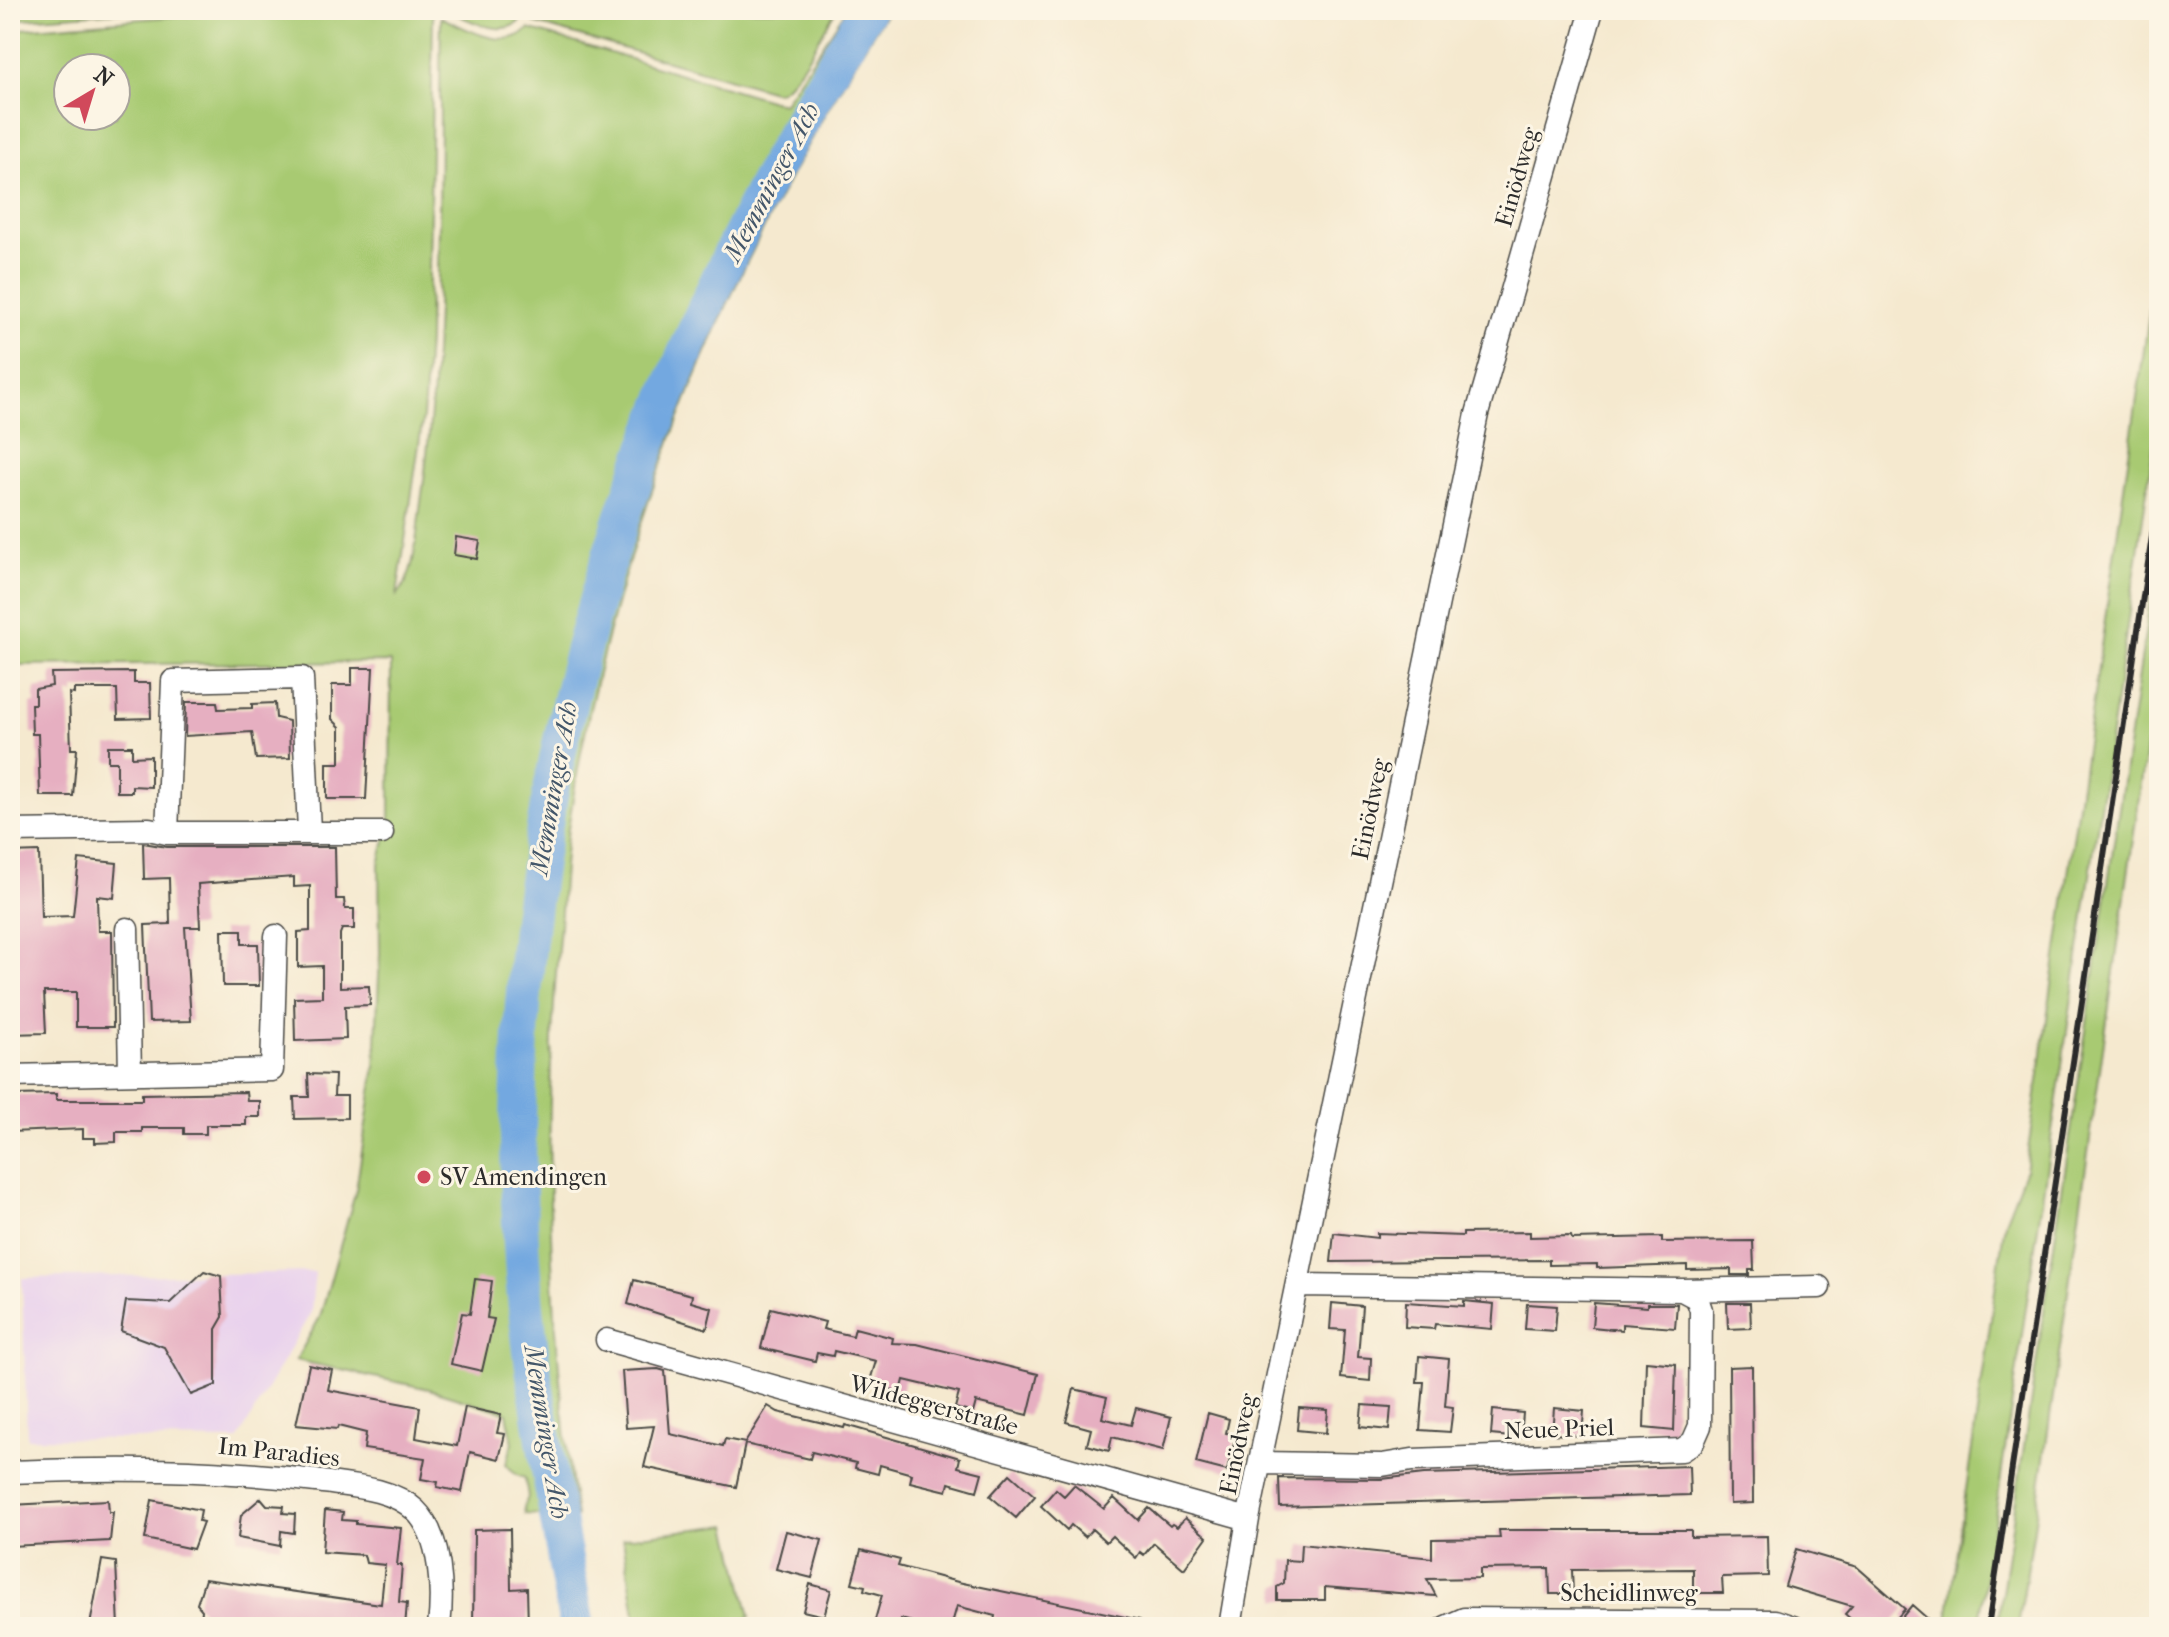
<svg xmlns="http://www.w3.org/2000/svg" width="2169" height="1637" viewBox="0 0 2169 1637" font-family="'IM FELL French Canon',serif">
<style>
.built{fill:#e9d2ed}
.green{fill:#a8ca72;stroke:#6a7a4e;stroke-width:2;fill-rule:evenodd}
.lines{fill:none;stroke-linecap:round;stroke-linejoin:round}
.river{stroke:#73a8e0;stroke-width:36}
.building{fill:#e6afc1}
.minor-casing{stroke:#494844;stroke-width:25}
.minor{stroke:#fff;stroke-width:22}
.rail{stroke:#2b2b2b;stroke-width:6}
.poi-dot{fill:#d1495b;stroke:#fcf5e5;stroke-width:3}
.labels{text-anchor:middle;stroke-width:6;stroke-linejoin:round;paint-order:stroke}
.street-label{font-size:24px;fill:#2b2b2b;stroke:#fcf5e5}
.poi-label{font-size:24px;fill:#2b2b2b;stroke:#fcf5e5;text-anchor:start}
.water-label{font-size:26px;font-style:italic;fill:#44576a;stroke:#fcf5e5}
</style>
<rect width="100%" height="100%" fill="#fcf5e5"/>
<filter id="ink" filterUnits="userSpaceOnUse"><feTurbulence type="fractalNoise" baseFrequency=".0125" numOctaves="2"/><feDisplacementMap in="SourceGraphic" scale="16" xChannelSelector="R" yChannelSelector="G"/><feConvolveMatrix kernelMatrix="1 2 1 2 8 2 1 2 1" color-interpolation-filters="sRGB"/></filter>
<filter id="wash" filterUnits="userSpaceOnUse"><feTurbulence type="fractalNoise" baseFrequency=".006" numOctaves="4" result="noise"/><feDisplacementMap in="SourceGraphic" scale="32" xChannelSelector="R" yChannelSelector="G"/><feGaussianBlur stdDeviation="1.8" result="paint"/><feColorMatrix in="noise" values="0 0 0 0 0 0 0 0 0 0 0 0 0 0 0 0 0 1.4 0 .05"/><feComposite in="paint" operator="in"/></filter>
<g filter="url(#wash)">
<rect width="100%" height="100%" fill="#f5e9cf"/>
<path class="built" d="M 315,1272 L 311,1312 L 238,1440 L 27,1438 L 22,1278 Z"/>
<path class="green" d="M 10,10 L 147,10 L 10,20 Z
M 252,10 L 423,10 L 433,14 L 428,340 L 423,417 L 397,595 C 416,575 416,536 420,509 C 444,346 438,181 441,17 C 466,29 505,52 529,29 L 783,104 L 846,10 L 888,10 C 732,254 612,535 569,823 C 563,856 563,891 560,925 C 541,1124 548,1319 576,1517 L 525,1514 L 524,1507 L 528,1497 L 525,1478 L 516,1475 L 506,1464 L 513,1443 L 507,1413 L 429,1389 L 296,1360 L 320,1317 L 356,1190 L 375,1066 L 380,953 L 379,864 L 390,820 L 391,662 L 10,665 L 10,30 ZM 68,68 L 116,68 L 116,116 L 68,116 Z
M 448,10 L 527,10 C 513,44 471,22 448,10 Z
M 537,10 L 836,10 C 823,30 797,84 777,92 L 534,23 Z
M 2159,246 L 2159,410 L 1984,1591 L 1978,1627 L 1946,1627 L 2005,1222 L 2025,1171 Z
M 2159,540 L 2159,659 L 2033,1535 L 2018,1627 L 1997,1627 Z
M 728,1525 L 750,1617 L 730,1627 L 637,1627 L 623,1538 Z"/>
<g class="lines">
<path class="river" d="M 577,1627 C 557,1511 532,1392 523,1274 C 490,822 626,390 867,10"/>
</g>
<g id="blocks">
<path class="building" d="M 456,537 L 480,541 L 477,559 L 454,555 Z
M 352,668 L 373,668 L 366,799 L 327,799 L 327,763 L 340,763 L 340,727 L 332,719 L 332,685 L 352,685 Z
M 134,672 L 134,683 L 150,683 L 151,718 L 118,719 L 117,689 L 74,689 L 74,694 L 69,693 L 71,749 L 77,749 L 73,796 L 40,796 L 38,734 L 32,734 L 31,704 L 35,704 L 35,689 L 52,686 L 51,673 Z
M 186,702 L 217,702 L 218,709 L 252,708 L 252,704 L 275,703 L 276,718 L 289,721 L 290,758 L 256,759 L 252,732 L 185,736 Z
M 108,746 L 132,746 L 132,757 L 151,756 L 151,787 L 132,786 L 132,792 L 117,792 L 117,762 L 108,762 Z
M 143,843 L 167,847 L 335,847 L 336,899 L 344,899 L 345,909 L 354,909 L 354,929 L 342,929 L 340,934 L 340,987 L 369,986 L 370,1005 L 345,1006 L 346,1039 L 295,1041 L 294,998 L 322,997 L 322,966 L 298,967 L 298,932 L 310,931 L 310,886 L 294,887 L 294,877 L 198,884 L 200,927 L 185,927 L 191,1021 L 149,1022 L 145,925 L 170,924 L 169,878 L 144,879 Z
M 39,852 L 41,917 L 73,916 L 79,859 L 117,863 L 114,898 L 97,896 L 98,931 L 112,931 L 113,1027 L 76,1027 L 76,992 L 44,992 L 46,1033 L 10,1034 L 10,853 Z
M 222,930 L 242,930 L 242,944 L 258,944 L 259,986 L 223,986 Z
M 308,1074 L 335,1075 L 334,1096 L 347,1096 L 347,1118 L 295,1119 L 294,1097 L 309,1097 Z
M 246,1092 L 247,1101 L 260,1101 L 260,1117 L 246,1117 L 246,1125 L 206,1125 L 206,1134 L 184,1134 L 184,1128 L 142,1128 L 142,1132 L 116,1132 L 116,1142 L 95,1143 L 95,1138 L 83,1138 L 83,1129 L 10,1132 L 10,1115 L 15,1115 L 15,1095 L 56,1094 L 56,1100 L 142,1100 L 142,1094 Z
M 1530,1232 L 1530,1237 L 1571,1236 L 1572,1239 L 1662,1237 L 1662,1242 L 1753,1241 L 1754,1270 L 1749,1270 L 1749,1275 L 1731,1275 L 1731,1269 L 1687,1270 L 1687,1265 L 1597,1268 L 1597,1264 L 1549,1265 L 1549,1260 L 1331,1262 L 1334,1233 L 1377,1238 L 1377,1233 L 1463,1236 L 1463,1233 Z
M 204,1271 L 221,1276 L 223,1317 L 216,1329 L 216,1385 L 191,1395 L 164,1347 L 121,1331 L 126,1301 L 170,1303 Z
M 475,1279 L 492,1281 L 487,1318 L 494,1319 L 482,1371 L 451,1364 L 462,1313 L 470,1314 Z
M 634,1280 L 692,1295 L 691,1302 L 712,1308 L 707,1329 L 628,1304 Z
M 1464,1301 L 1494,1304 L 1492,1329 L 1435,1324 L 1434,1329 L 1405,1327 L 1406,1302 L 1464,1306 Z
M 1332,1303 L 1362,1306 L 1358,1357 L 1371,1358 L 1370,1381 L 1341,1378 L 1345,1330 L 1330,1329 Z
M 1594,1303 L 1647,1307 L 1647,1304 L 1677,1304 L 1675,1328 L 1622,1324 L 1622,1330 L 1592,1327 Z
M 1727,1303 L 1750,1303 L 1751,1328 L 1728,1329 Z
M 1527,1304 L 1557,1306 L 1555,1331 L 1525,1329 Z
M 771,1308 L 825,1322 L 823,1329 L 853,1336 L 855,1328 L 893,1338 L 892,1343 L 917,1344 L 1038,1374 L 1028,1415 L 976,1402 L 973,1413 L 955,1408 L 959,1393 L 904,1380 L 901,1392 L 869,1384 L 876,1361 L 834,1351 L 833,1356 L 817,1353 L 815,1361 L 761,1348 Z
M 1419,1356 L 1449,1359 L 1445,1406 L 1453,1407 L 1450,1432 L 1420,1430 L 1424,1382 L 1417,1382 Z
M 1646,1361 L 1676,1364 L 1674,1431 L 1644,1428 Z
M 309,1365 L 332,1370 L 328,1390 L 420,1407 L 416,1438 L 457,1446 L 465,1407 L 501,1415 L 497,1433 L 505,1434 L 499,1459 L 470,1452 L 462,1492 L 437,1487 L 438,1482 L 421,1479 L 425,1458 L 364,1449 L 366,1433 L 338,1426 L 337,1429 L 296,1425 Z
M 1752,1366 L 1753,1503 L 1730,1504 L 1729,1367 Z
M 658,1369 L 665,1371 L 670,1434 L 723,1446 L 725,1439 L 745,1443 L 768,1406 L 778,1412 L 844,1428 L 845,1425 L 960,1458 L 958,1467 L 982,1473 L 977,1491 L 949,1483 L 947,1491 L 910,1482 L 912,1474 L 880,1465 L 878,1474 L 855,1468 L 856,1463 L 812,1452 L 810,1459 L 745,1444 L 736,1487 L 644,1467 L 654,1426 L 626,1428 L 622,1371 Z
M 1074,1389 L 1107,1397 L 1102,1418 L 1131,1425 L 1136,1408 L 1171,1417 L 1163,1450 L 1112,1437 L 1109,1451 L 1087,1445 L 1091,1429 L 1066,1422 Z
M 1362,1405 L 1391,1407 L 1389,1430 L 1360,1427 Z
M 1299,1408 L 1328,1410 L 1326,1433 L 1297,1430 Z
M 1554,1408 L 1584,1411 L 1582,1436 L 1552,1434 Z
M 1493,1410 L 1523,1413 L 1521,1438 L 1491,1435 Z
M 1208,1413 L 1229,1419 L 1226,1433 L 1236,1435 L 1227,1471 L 1196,1463 Z
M 1689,1466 L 1690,1495 L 1280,1507 L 1279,1478 L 1382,1479 L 1424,1474 Z
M 1010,1474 L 1035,1496 L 1016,1518 L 990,1496 Z
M 1074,1485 L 1104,1509 L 1114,1498 L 1138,1520 L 1149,1508 L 1170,1526 L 1172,1524 L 1177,1527 L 1185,1518 L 1207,1537 L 1184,1569 L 1154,1543 L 1144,1555 L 1140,1552 L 1136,1558 L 1112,1536 L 1106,1542 L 1092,1529 L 1085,1537 L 1071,1525 L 1067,1530 L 1041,1506 L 1056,1489 L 1064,1496 Z
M 261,1498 L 267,1505 L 284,1506 L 283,1513 L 295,1514 L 294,1533 L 281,1531 L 280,1546 L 238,1538 L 241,1515 Z
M 108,1500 L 109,1512 L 113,1512 L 110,1541 L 10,1546 L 11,1505 Z
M 152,1500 L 201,1510 L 199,1521 L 203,1522 L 193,1549 L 145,1539 Z
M 325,1510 L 343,1512 L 342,1520 L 356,1521 L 356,1524 L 401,1528 L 397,1565 L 402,1565 L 399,1602 L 407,1603 L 405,1627 L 279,1627 L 201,1621 L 202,1610 L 197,1604 L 205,1579 L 381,1604 L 385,1565 L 366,1563 L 364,1555 L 322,1552 Z
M 510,1529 L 511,1589 L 527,1588 L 528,1627 L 473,1627 L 474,1530 Z
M 1499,1530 L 1691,1530 L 1691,1537 L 1767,1536 L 1768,1576 L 1722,1577 L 1723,1593 L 1693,1593 L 1693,1569 L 1572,1570 L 1573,1594 L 1550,1594 L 1549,1568 L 1480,1569 L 1480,1578 L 1427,1579 L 1436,1596 L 1325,1587 L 1325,1600 L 1277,1600 L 1277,1587 L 1284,1583 L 1285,1560 L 1300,1561 L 1301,1544 L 1432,1558 L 1432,1539 L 1500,1538 Z
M 786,1531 L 822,1540 L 812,1578 L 776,1569 Z
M 1796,1549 L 1857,1567 L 1905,1609 L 1889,1627 L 1860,1627 L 1845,1614 L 1852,1606 L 1785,1586 Z
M 861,1550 L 900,1560 L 898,1566 L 958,1582 L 1140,1620 L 1139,1627 L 1050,1627 L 1032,1622 L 1031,1627 L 993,1627 L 995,1616 L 957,1606 L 951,1627 L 931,1627 L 901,1619 L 899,1627 L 873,1627 L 882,1595 L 864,1590 L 865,1586 L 852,1583 Z
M 102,1560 L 116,1562 L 119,1627 L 90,1625 Z
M 810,1584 L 831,1590 L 824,1616 L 803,1611 Z
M 1912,1605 L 1937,1627 L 1907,1627 L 1903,1616 Z"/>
</g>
</g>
<g filter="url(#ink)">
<use href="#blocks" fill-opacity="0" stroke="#494844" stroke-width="2"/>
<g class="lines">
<defs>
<path id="minor" d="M 10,831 L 149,829 L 167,833 L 382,833
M 167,833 L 173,681 L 302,678 L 309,831
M 127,929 L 130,1073
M 10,1076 L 272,1070 L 276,936
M 1682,1290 L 1819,1287
M 607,1340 L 1248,1519
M 1261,1463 L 1382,1465 L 1412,1460 L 1682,1450 L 1693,1442 L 1700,1426 L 1701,1310 L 1697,1298 L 1682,1290 L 1297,1285
M 10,1472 C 114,1468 213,1468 316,1481 C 347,1486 391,1487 415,1510 C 442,1536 443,1592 439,1627
M 1230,1627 L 1248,1519 L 1477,414 L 1592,10
M 1446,1627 L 1464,1619 L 1775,1621 L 1793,1627"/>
</defs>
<use href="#minor" class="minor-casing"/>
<use href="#minor" class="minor"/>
<path class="rail" d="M 1988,1627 L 2159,490"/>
</g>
</g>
<circle class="poi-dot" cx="424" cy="1177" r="8"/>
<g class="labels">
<g class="street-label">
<text transform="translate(1517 177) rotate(-74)" y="8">Einödweg</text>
<text transform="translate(1370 809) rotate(-78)" y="8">Einödweg</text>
<text transform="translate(934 1405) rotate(15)" y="8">Wildeggerstraße</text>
<text transform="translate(1559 1429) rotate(-2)" y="8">Neue Priel</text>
<text transform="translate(1238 1444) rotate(-78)" y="8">Einödweg</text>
<text transform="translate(279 1452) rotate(6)" y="8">Im Paradies</text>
<text x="1629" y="1601">Scheidlinweg</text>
</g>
<g class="poi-label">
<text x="440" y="1185">SV Amendingen</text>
</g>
<g class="water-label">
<text transform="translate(771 182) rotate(-62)" y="9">Memminger Ach</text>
<text transform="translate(553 788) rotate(-80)" y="9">Memminger Ach</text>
<text transform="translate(547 1432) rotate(81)" y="9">Memminger Ach</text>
</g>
</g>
<rect width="2169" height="1637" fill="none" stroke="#fcf5e5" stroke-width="40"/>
<g transform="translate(92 92) rotate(38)"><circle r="38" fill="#fcf5e5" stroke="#a8a49b" stroke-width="2"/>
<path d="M0-6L14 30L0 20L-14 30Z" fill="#d1495b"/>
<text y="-12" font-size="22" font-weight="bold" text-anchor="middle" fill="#2b2b2b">N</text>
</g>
</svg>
